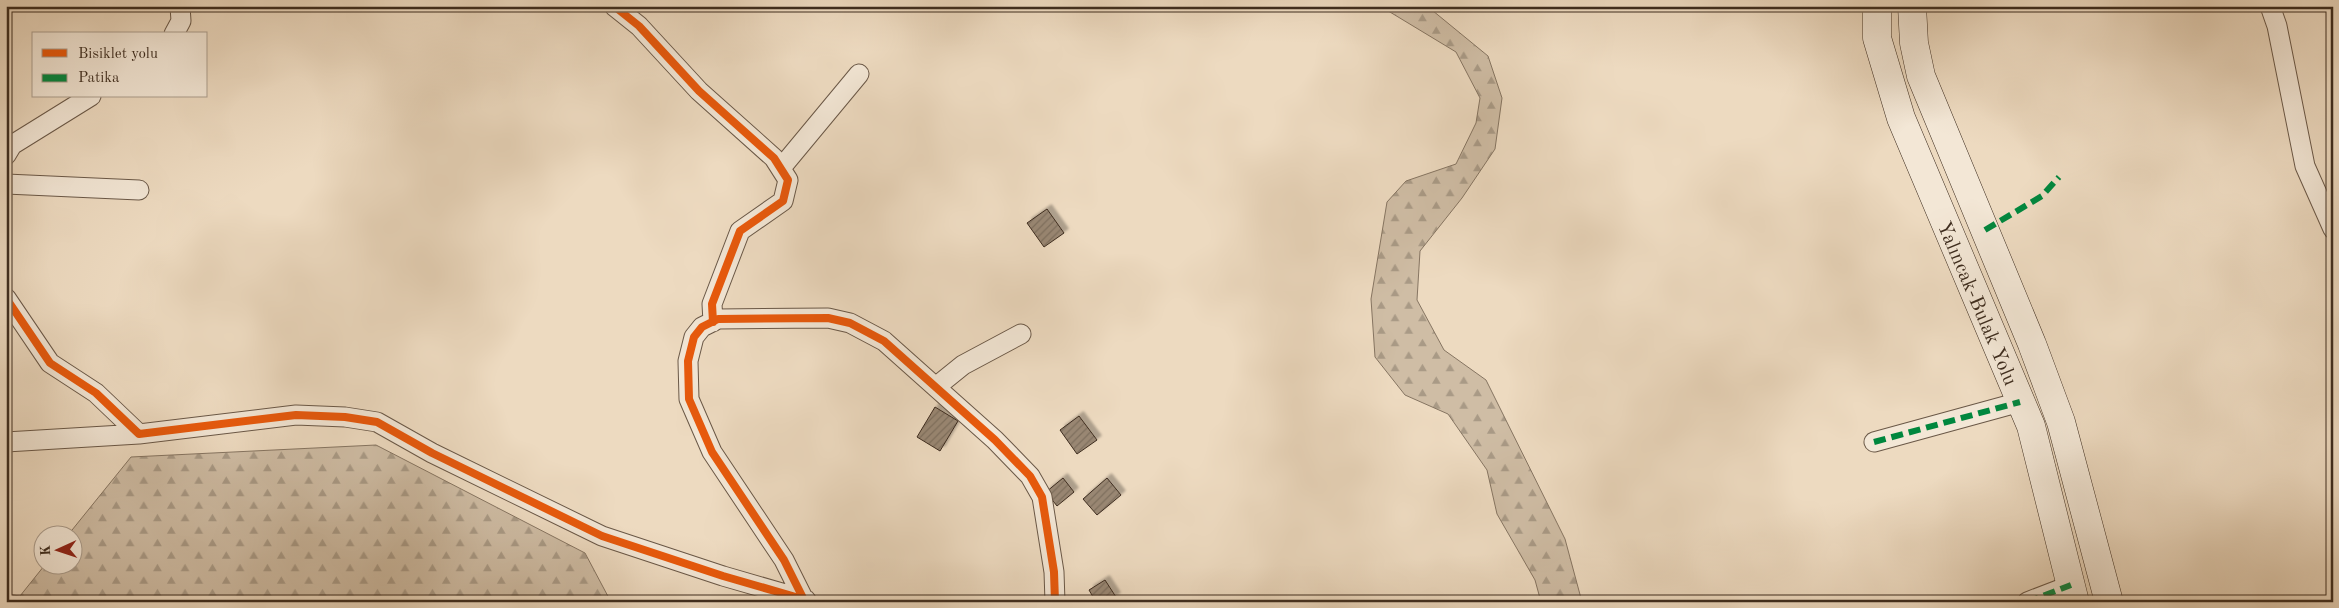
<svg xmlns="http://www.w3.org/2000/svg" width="2339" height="608" viewBox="0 0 2339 608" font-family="'Old Standard TT',serif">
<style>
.forest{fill:url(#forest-firs);stroke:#867562}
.building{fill:url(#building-hatch);stroke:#3e2d1f;filter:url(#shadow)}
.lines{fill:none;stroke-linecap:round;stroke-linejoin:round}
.street-casing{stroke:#6a5847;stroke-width:21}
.secondary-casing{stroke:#3e2d1f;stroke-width:29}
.street{stroke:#f3e7d6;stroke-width:19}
.secondary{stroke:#f3e7d6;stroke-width:28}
.quiet{stroke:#00873e;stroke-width:6;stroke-dasharray:12 6;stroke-linecap:butt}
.cycleway-casing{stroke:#f3e7d6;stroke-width:11}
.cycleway{stroke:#e8590c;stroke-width:8}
.labels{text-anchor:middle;stroke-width:4;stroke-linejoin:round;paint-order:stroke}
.street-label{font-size:20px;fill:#3e2d1f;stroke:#f3e7d6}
</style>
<defs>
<pattern id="forest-firs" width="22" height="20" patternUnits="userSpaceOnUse" patternTransform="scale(1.25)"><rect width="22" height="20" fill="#cfbda5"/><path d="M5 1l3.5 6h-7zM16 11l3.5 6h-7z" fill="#a99a86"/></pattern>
<pattern id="building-hatch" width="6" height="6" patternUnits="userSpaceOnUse" patternTransform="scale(1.25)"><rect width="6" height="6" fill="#998773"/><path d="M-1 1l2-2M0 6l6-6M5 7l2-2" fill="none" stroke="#7e6f5e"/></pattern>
<filter id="shadow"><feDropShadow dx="4.5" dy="-4.5" stdDeviation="1" flood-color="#0004"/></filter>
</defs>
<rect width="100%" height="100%" fill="#eddac0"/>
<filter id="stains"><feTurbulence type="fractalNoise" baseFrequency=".004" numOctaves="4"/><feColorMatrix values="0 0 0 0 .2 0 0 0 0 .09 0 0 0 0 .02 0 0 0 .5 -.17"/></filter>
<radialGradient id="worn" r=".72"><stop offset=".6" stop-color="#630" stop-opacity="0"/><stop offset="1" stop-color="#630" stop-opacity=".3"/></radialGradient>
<path class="forest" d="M 1380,6 L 1427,6 L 1488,56 L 1502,98 L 1495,149 L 1462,198 L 1420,251 L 1417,300 L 1444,350 L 1486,380 L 1565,539 L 1582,602 L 1541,602 L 1535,580 L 1497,514 L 1487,470 L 1448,414 L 1405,395 L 1375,357 L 1371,299 L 1387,202 L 1406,181 L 1456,164 L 1476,123 L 1480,98 L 1456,52 Z
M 376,445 L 585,553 L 611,602 L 6,602 L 6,594 L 20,596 L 44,566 L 72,566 L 72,536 L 68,535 L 131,457 Z"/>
<path class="building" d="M 1047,209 L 1064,233 L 1044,247 L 1027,223 Z
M 935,407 L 958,421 L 940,451 L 917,437 Z
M 1079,416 L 1097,440 L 1077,454 L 1060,430 Z
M 1063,478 L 1074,492 L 1057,506 L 1046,492 Z
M 1107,478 L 1121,495 L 1097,515 L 1083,499 Z
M 1105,580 L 1116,597 L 1108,602 L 1096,602 L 1089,590 Z"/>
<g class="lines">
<defs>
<path id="street" d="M 614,6 L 639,26 L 699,91 L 774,158 L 788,180 L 783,201 L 740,231 L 712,304 L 713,322
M 2270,6 L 2277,26 L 2305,166 L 2333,229
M 174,34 L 181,21 L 180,6
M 6,155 L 12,145 L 91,96
M 781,168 L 859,74
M 6,184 L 139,190
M 6,298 L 50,363 L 96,393 L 139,434 L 296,415 L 345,417 L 377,422 L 432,453 L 602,536 L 723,576 L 806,600
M 937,386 L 963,365 L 1021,334
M 6,442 L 139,434
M 1874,442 L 2020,402
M 805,602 L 784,560 L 712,452 L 689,399 L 688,361 L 694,337 L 702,327 L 718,319 L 828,318 L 850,323 L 884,341 L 995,440 L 1030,476 L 1042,497 L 1054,572 L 1055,602
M 2027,602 L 2071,585"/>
<path id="secondary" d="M 1877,6 L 1877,38 L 1901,118 L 2031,426 L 2075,602
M 1912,6 L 1914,43 L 1921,76 L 2032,344 L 2061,422 L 2109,602"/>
</defs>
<use href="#street" class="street-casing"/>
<use href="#secondary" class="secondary-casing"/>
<use href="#street" class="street"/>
<use href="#secondary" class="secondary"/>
<path class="quiet" d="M 1985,230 L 2042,196 L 2059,177
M 1874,442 L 2020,402
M 2027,602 L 2071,585"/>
<defs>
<path id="cycleway" d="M 614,6 L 639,26 L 699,91 L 774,158 L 788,180 L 783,201 L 740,231 L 712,304 L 713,322
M 6,298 L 50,363 L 96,393 L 139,434 L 296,415 L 345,417 L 377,422 L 432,453 L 602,536 L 723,576 L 806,600
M 805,602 L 784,560 L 712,452 L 689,399 L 688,361 L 694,337 L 702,327 L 718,319 L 828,318 L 850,323 L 884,341 L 995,440 L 1030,476 L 1042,497 L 1054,572 L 1055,602"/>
</defs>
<use href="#cycleway" class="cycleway-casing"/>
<use href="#cycleway" class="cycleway"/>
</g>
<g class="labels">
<g class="street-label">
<text transform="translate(1978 303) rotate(67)" y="7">Yalıncak-Bulak Yolu</text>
</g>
</g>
<rect width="2339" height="608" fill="none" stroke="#eddac0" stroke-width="25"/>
<rect x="8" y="8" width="2324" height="593" fill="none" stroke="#3e2d1f" stroke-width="2.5"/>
<rect x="12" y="12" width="2314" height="583" fill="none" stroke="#3e2d1f"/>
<rect x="32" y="32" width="175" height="65" fill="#f3e7d6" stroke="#ab9d8d"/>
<rect x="42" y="49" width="25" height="8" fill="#e8590c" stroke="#ab9d8d"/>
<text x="78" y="58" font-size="15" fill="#3e2d1f">Bisiklet yolu</text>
<rect x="42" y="74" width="25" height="8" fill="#00873e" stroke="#ab9d8d"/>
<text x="78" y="82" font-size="15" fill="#3e2d1f">Patika</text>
<g transform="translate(58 550) rotate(267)"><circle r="24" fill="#f3e7d6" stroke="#ab9d8d"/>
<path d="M0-4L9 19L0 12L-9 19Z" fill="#8f2418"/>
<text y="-8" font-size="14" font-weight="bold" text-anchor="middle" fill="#3e2d1f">K</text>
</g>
<rect width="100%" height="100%" filter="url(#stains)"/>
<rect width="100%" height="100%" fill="url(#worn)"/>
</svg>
